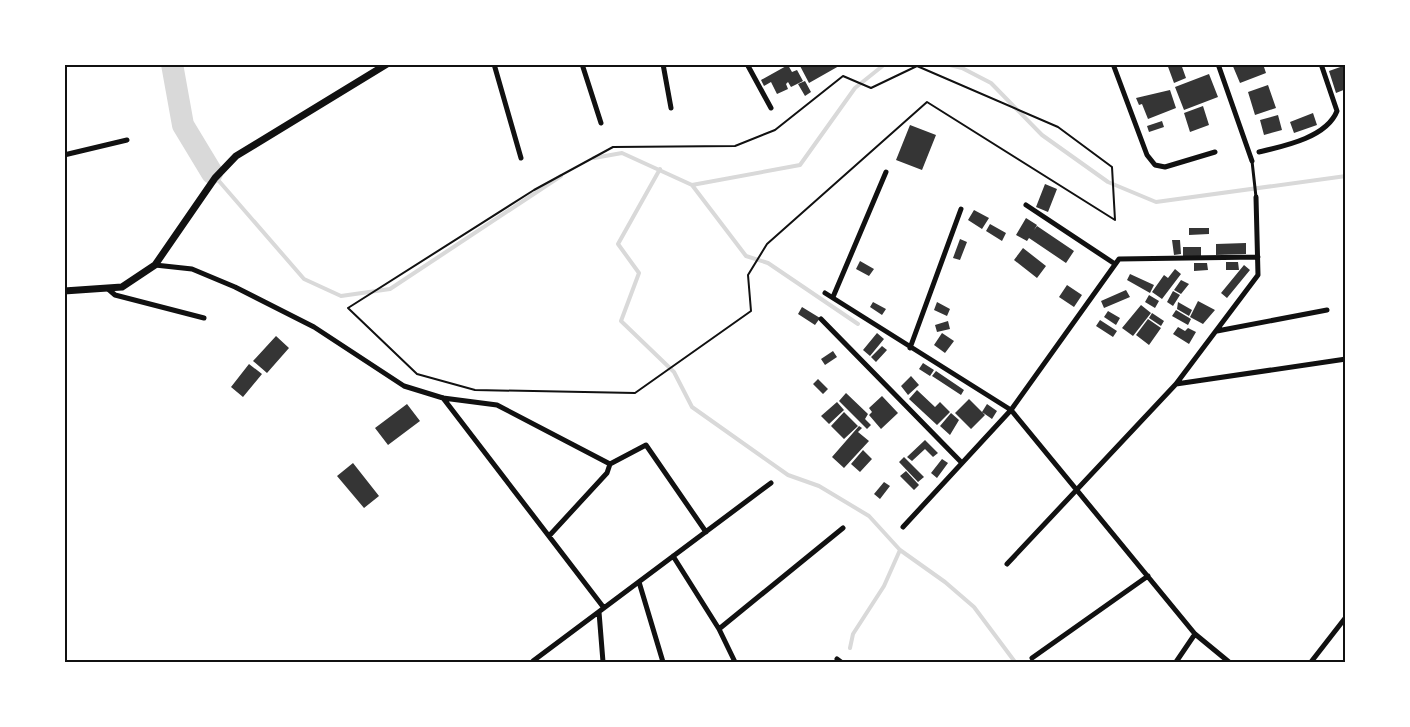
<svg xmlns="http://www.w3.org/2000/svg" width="1410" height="727" viewBox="0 0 1410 727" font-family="'PT Sans',sans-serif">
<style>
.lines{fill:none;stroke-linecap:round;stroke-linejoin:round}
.stream{stroke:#d9d9d9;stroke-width:4}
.river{stroke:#d9d9d9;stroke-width:22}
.building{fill:#353535}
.path{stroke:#111;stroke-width:2}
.service{stroke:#111;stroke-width:3}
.minor{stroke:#111;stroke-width:5}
.tertiary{stroke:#111;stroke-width:7}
.neatline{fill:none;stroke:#111;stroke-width:2}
</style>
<rect width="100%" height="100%" fill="#fff"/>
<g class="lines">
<path class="stream" d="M 946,64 L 962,68 L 991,83 L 1042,135 L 1108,182 L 1156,202 L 1346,176
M 594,158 L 622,153 L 692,185 L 800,165 L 855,88 L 885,64
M 660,169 L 618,244 L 639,273 L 621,321 L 674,372 L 692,407 L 788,475 L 819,486 L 869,516 L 900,550 L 945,582 L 974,607 L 1015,662
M 212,173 L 304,279 L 341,296 L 390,289 L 561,176
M 692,185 L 746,256 L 768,263 L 858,324
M 850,648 L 853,634 L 884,586 L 900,550"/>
<path class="river" d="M 172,64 L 183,125 L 212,173"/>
</g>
<path class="building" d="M 799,64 L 838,64 L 839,66 L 809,83 Z
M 1167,64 L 1181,64 L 1186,78 L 1174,83 Z
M 1232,64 L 1263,64 L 1266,73 L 1240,83 Z
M 788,65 L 792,72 L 797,70 L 803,81 L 791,87 L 788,82 L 786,84 L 788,89 L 777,94 L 771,82 L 764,86 L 761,80 Z
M 1346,65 L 1346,89 L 1336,93 L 1329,71 Z
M 1209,74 L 1218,97 L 1184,110 L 1175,87 Z
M 805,81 L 811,92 L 805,96 L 798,84 Z
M 1268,85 L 1276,108 L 1255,115 L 1248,92 Z
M 1170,90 L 1176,108 L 1148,119 L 1142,104 L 1139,105 L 1136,98 Z
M 1203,106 L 1209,125 L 1190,132 L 1184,113 Z
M 1313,113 L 1317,125 L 1294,133 L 1290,122 Z
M 1278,115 L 1282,130 L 1264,135 L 1260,120 Z
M 1162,121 L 1164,127 L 1149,132 L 1147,126 Z
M 910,125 L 936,135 L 922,170 L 896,160 Z
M 1045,184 L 1057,189 L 1048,212 L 1036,207 Z
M 974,210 L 989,218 L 982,229 L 968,220 Z
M 1026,218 L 1037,225 L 1034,230 L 1037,226 L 1074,251 L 1066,263 L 1029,238 L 1027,241 L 1016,235 Z
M 990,224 L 1006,233 L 1002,241 L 986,231 Z
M 1189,228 L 1209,228 L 1209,234 L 1189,235 Z
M 960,239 L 967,242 L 960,260 L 953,258 Z
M 1172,240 L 1180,240 L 1181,254 L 1174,255 Z
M 1246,243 L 1246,254 L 1216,255 L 1216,244 Z
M 1183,247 L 1201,247 L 1201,256 L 1183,256 Z
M 1023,248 L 1046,266 L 1037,278 L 1014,260 Z
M 860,261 L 874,269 L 869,276 L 856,269 Z
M 1226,262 L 1238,262 L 1239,270 L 1226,270 Z
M 1194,263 L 1207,263 L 1208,270 L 1194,271 Z
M 1244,265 L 1250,270 L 1227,298 L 1221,293 Z
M 1175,269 L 1181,274 L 1162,299 L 1152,292 L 1164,275 L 1168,278 Z
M 1130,274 L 1154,285 L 1150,293 L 1127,280 Z
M 1181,280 L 1189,284 L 1181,294 L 1174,290 Z
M 1067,285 L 1082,295 L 1074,307 L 1059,297 Z
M 1126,290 L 1130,297 L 1104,308 L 1101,301 Z
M 1173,291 L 1180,295 L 1173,306 L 1167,302 Z
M 1149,295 L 1159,301 L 1155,308 L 1145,302 Z
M 1198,301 L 1215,310 L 1203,324 L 1190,317 Z
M 873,302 L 886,309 L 882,315 L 870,307 Z
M 937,302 L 950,309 L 947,316 L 934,310 Z
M 1178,302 L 1192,310 L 1189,316 L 1177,309 Z
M 1141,305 L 1151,313 L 1133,336 L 1122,328 Z
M 802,307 L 820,318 L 815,325 L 798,314 Z
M 1176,310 L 1191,319 L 1188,325 L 1172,316 Z
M 1108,311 L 1120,318 L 1116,325 L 1104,317 Z
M 1152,313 L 1164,321 L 1161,326 L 1149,318 Z
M 1148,319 L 1161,328 L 1149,345 L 1136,335 Z
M 1100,320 L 1117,331 L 1113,337 L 1096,326 Z
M 948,321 L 950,329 L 937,332 L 935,325 Z
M 1178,327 L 1185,331 L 1188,328 L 1196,332 L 1189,344 L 1173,334 Z
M 877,333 L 884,339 L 870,356 L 863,350 Z
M 942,333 L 954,341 L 945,353 L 934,345 Z
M 276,336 L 289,348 L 267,373 L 253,361 Z
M 882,346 L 887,350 L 876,362 L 871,357 Z
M 833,351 L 837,357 L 825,365 L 821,359 Z
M 923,363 L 934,370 L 930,376 L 919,369 Z
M 249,364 L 262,374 L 243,397 L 231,387 Z
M 936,371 L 964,390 L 961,395 L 932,376 Z
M 911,376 L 919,385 L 908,395 L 901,386 Z
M 818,379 L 828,389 L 823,394 L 813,384 Z
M 917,390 L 935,407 L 940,402 L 950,412 L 937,425 L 909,399 Z
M 846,393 L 868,414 L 865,419 L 871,425 L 867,429 L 839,401 Z
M 882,396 L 898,413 L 881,429 L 869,415 L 872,412 L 869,408 Z
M 969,399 L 985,415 L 971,429 L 955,413 Z
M 837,402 L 844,410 L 829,424 L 821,416 Z
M 407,404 L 420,421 L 388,445 L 375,428 Z
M 987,404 L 997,411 L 992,419 L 982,412 Z
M 844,412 L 858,426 L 844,439 L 831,426 Z
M 951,413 L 959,420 L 950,435 L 940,426 Z
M 859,426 L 862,428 L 858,432 L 869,441 L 844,468 L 832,457 Z
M 925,440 L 938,453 L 933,457 L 925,449 L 912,461 L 907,457 Z
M 863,450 L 872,459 L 860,472 L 851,464 Z
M 904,457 L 924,477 L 918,482 L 899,462 Z
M 942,459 L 948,463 L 937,478 L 931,473 Z
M 353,463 L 379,496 L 364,508 L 337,476 Z
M 906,471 L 919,485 L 914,490 L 900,476 Z
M 884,482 L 890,486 L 880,499 L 874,494 Z"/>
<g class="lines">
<path class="path" d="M 917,66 L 1058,127 L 1112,167 L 1115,220 L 927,102 L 767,244 L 748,275 L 751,311 L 635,393 L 475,390 L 417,374 L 348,308 L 534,190 L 613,147 L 735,146 L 775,130 L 843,76 L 871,88 Z"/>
<path class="service" d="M 1252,161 L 1256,197"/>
<path class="minor" d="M 494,64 L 521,158
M 582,64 L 601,123
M 663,64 L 671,108
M 747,64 L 771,108
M 1113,64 L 1147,155 L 1155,165 L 1165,167 L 1215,152
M 1218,64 L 1252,161
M 1259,152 C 1285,146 1327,137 1337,111 L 1321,64
M 64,155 L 127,140
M 1026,205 L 1115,264
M 155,265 L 192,269 L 235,287 L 314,327 L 404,386 L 443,398 L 497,405 L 610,464 L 646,445 L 706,532
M 107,288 L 115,295 L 204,318
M 825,293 L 1011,410 L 1195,634 L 1229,662
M 833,297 L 886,172
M 821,319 L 962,463
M 1217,331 L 1327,310
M 910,348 L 961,209
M 1176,384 L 1346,359
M 443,398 L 604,608
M 903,527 L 1011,410 L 1119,259 L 1258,257
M 549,536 L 607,473 L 610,464
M 673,556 L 719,629 L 735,662
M 1007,564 L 1176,384 L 1258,275 L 1256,197
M 639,582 L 663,662
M 599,612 L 603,662
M 719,629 L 843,528
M 1032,658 L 1148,576
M 837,659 L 841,662
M 533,661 L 771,483
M 1176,662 L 1195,634
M 1311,662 L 1346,617"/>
<path class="tertiary" d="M 64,291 L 122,287 L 155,265 L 215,178 L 236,156 L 387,64"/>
</g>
<rect width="1410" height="727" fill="none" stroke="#ffffff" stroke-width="132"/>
<rect x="66" y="66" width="1278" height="595" class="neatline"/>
</svg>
